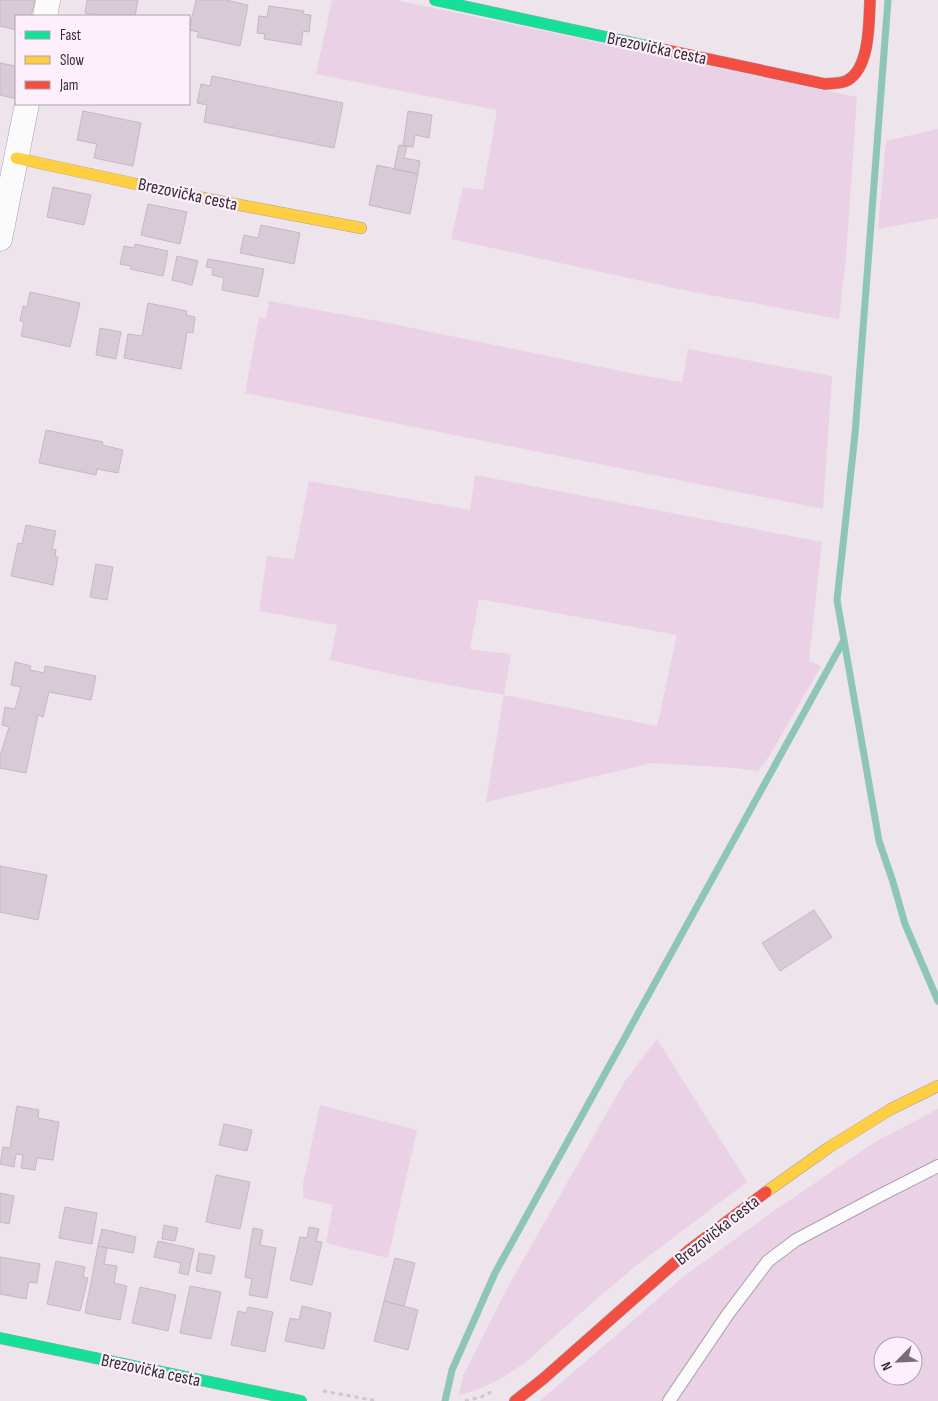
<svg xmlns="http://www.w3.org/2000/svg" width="938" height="1401" viewBox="0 0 938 1401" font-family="'Sofia Sans Condensed',sans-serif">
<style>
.green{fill:#ead1e5;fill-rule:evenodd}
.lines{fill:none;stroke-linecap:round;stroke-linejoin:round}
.stream{stroke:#8dc5b7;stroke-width:7}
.building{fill:#d9cad7;stroke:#c3bbc1}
.lane-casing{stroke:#aaa2a8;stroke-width:14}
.street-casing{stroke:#aaa2a8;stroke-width:25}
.fast-casing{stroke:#aaa2a8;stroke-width:12}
.slow-casing{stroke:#aaa2a8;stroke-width:12}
.jam-casing{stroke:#aaa2a8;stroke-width:12}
.path{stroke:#cbc8ca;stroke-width:3;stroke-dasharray:4 4;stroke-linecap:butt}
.lane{stroke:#fcfbfc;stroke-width:12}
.street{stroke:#fcfbfc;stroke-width:24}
.fast{stroke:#16e098;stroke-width:11}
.slow{stroke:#ffcf43;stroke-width:11}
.jam{stroke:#f24e42;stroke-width:11}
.labels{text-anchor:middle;stroke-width:4.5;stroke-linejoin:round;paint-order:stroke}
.street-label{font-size:18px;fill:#352e34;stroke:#fdeffb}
</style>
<rect width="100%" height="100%" fill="#eee4ec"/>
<path class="green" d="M 332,0 L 396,0 L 857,97 L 846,258 L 839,319 L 688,291 L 451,239 L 463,187 L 483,190 L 497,110 L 316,74 Z
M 938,129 L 938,218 L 878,229 L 886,141 Z
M 269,301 L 388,323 L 640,375 L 682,382 L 688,349 L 832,376 L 823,509 L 245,393 L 259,317 L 266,318 Z
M 475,475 L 822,542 L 809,661 L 821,666 L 770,755 L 758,771 L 735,768 L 652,763 L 486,802 L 504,695 L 405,677 L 330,660 L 337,625 L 259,611 L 267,556 L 294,559 L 309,481 L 470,510 ZM 479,599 L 677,635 L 657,726 L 504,695 L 511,654 L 470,649 Z
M 657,1039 L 747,1182 L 642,1261 L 601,1295 L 526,1362 C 506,1376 483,1390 459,1395 L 463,1376 L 510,1283 L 625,1081 Z
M 320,1105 L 417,1130 L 388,1258 L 326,1243 L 333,1205 L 303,1198 L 303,1184 Z
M 938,1109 L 938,1401 L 540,1401 L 683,1277 L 768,1215 L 875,1142 ZM 883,1346 L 913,1346 L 913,1376 L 883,1376 Z"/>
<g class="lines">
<path class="stream" d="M 888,0 L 855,434 L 837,600 L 879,841 L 893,882 L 905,924 L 938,1001
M 445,1401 L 452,1370 L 495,1273 L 844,640"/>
</g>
<path class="building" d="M 0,0 L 35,0 L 31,16 L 16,16 L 16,30 L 0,26 Z
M 87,0 L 138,0 L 135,16 L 124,14 L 124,16 L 101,16 L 85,13 Z
M 196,0 L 226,0 L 248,5 L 240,46 L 197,37 L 199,32 L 189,30 Z
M 269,6 L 304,11 L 303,14 L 311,15 L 309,32 L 303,31 L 301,45 L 264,39 L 265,34 L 257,33 L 259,16 L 267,17 Z
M 0,63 L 16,66 L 16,99 L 0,95 Z
M 212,76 L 343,103 L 334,148 L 204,122 L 207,105 L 197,103 L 201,84 L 210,86 Z
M 83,111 L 141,123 L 133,166 L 94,158 L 97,144 L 77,140 Z
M 408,111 L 432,115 L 429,138 L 415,135 L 413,147 L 403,146 Z
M 399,145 L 407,146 L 404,158 L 420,161 L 418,174 L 394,169 Z
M 377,165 L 418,174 L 410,214 L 369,205 Z
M 53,187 L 91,195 L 84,225 L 47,217 Z
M 148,204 L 187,212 L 180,244 L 141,235 Z
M 261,225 L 300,233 L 294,264 L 240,253 L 244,235 L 258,238 Z
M 135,244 L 168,251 L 163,276 L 130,269 L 131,266 L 120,264 L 124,246 L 134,248 Z
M 177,256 L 198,261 L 192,285 L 172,280 Z
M 208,259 L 264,269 L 258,297 L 222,290 L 224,278 L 212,275 L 213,268 L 206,267 Z
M 30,292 L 80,303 L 70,347 L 21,336 L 24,322 L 20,321 L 23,306 L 27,307 Z
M 148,303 L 187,311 L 186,315 L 195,317 L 193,333 L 187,332 L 181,369 L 124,358 L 128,334 L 142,336 Z
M 100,328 L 121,332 L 116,359 L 96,355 Z
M 46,430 L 103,442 L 102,445 L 123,450 L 118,473 L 97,469 L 96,475 L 39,463 Z
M 26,525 L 56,531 L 52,549 L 56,550 L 55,557 L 58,557 L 53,585 L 11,576 L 18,543 L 22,544 Z
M 96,564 L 113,567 L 107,600 L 90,597 Z
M 15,662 L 31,666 L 30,670 L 44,673 L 45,666 L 96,676 L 91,700 L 49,692 L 43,717 L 38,715 L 26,773 L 0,768 L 0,756 L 9,727 L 2,725 L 5,707 L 15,709 L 21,687 L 11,685 Z
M 0,866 L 47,875 L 38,920 L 0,912 Z
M 814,910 L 832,937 L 780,971 L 762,943 Z
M 17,1106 L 39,1110 L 38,1118 L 59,1122 L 53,1160 L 37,1158 L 35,1170 L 21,1168 L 23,1155 L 16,1154 L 14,1167 L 0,1164 L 3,1147 L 10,1148 Z
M 224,1124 L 252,1130 L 247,1151 L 219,1145 Z
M 216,1175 L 250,1182 L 240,1229 L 206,1222 Z
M 0,1193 L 14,1196 L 9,1224 L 0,1222 Z
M 65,1207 L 97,1213 L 92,1244 L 59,1238 Z
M 164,1225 L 178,1228 L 175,1241 L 162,1239 Z
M 309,1227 L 319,1229 L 316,1241 L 322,1242 L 312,1285 L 290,1280 L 300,1237 L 307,1238 Z
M 253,1228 L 263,1230 L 260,1245 L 276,1248 L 267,1298 L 249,1295 L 252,1279 L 245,1277 Z
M 102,1229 L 136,1237 L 133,1253 L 98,1246 Z
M 158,1241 L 194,1249 L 188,1275 L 179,1273 L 181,1263 L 154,1257 Z
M 98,1246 L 107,1248 L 104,1264 L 117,1266 L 114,1283 L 127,1286 L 120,1320 L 85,1313 Z
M 199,1253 L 215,1256 L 211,1274 L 196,1271 Z
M 0,1257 L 40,1264 L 37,1283 L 29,1282 L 26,1299 L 0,1294 Z
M 395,1258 L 415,1263 L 404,1306 L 384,1301 Z
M 56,1261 L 85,1267 L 83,1277 L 88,1278 L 80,1311 L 47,1304 Z
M 190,1286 L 221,1292 L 211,1339 L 180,1333 Z
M 140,1287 L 176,1295 L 168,1331 L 132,1323 Z
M 384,1301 L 418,1310 L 408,1350 L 374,1341 Z
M 302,1306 L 331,1313 L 324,1349 L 285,1341 L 290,1318 L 299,1320 Z
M 248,1307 L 273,1312 L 265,1352 L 231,1345 L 238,1311 L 246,1313 Z"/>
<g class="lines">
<defs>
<path id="lane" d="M 669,1401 L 728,1314 L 768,1261 L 796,1240 L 879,1196 L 938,1166"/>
<path id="street" d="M 45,16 L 48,0
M 0,239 L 27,104"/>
<path id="fast" d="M 435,0 L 666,50
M 0,1338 L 301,1401"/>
<path id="slow" d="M 16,158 L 187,195 L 361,228
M 766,1192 L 828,1148 L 891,1109 L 938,1086"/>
<path id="jam" d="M 666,50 L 825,84 C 832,83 842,84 848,80 C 870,67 869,22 870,0
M 515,1401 L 543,1379 L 688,1251 L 766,1192"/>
</defs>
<use href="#lane" class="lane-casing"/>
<use href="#street" class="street-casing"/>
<use href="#fast" class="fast-casing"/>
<use href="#slow" class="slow-casing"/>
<use href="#jam" class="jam-casing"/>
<path class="path" d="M 323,1391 L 378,1401
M 465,1401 L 481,1397 L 493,1391"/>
<use href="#lane" class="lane"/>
<use href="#street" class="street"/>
<use href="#fast" class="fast"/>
<use href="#slow" class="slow"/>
<use href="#jam" class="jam"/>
</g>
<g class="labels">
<g class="street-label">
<text transform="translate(657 48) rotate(12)" y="6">Brezovička cesta</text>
<text transform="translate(188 194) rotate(12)" y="6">Brezovička cesta</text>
<text transform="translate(717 1230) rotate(-38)" y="6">Brezovička cesta</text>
<text transform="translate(151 1370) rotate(12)" y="6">Brezovička cesta</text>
</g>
</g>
<rect x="15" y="15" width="175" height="90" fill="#fdeffb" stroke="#ada2ab"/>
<rect x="25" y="31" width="25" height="8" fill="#16e098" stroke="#ada2ab"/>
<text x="60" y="40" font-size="15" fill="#352e34">Fast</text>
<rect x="25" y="56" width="25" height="8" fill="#ffcf43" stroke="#ada2ab"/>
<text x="60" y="65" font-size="15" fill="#352e34">Slow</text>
<rect x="25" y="81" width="25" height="8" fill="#f24e42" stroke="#ada2ab"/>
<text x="60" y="90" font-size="15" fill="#352e34">Jam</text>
<g transform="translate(898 1361) rotate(246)"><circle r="24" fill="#fdeffb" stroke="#ada2ab"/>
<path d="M0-4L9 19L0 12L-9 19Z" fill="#766e74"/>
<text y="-8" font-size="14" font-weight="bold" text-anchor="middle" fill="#352e34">N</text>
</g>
</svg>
